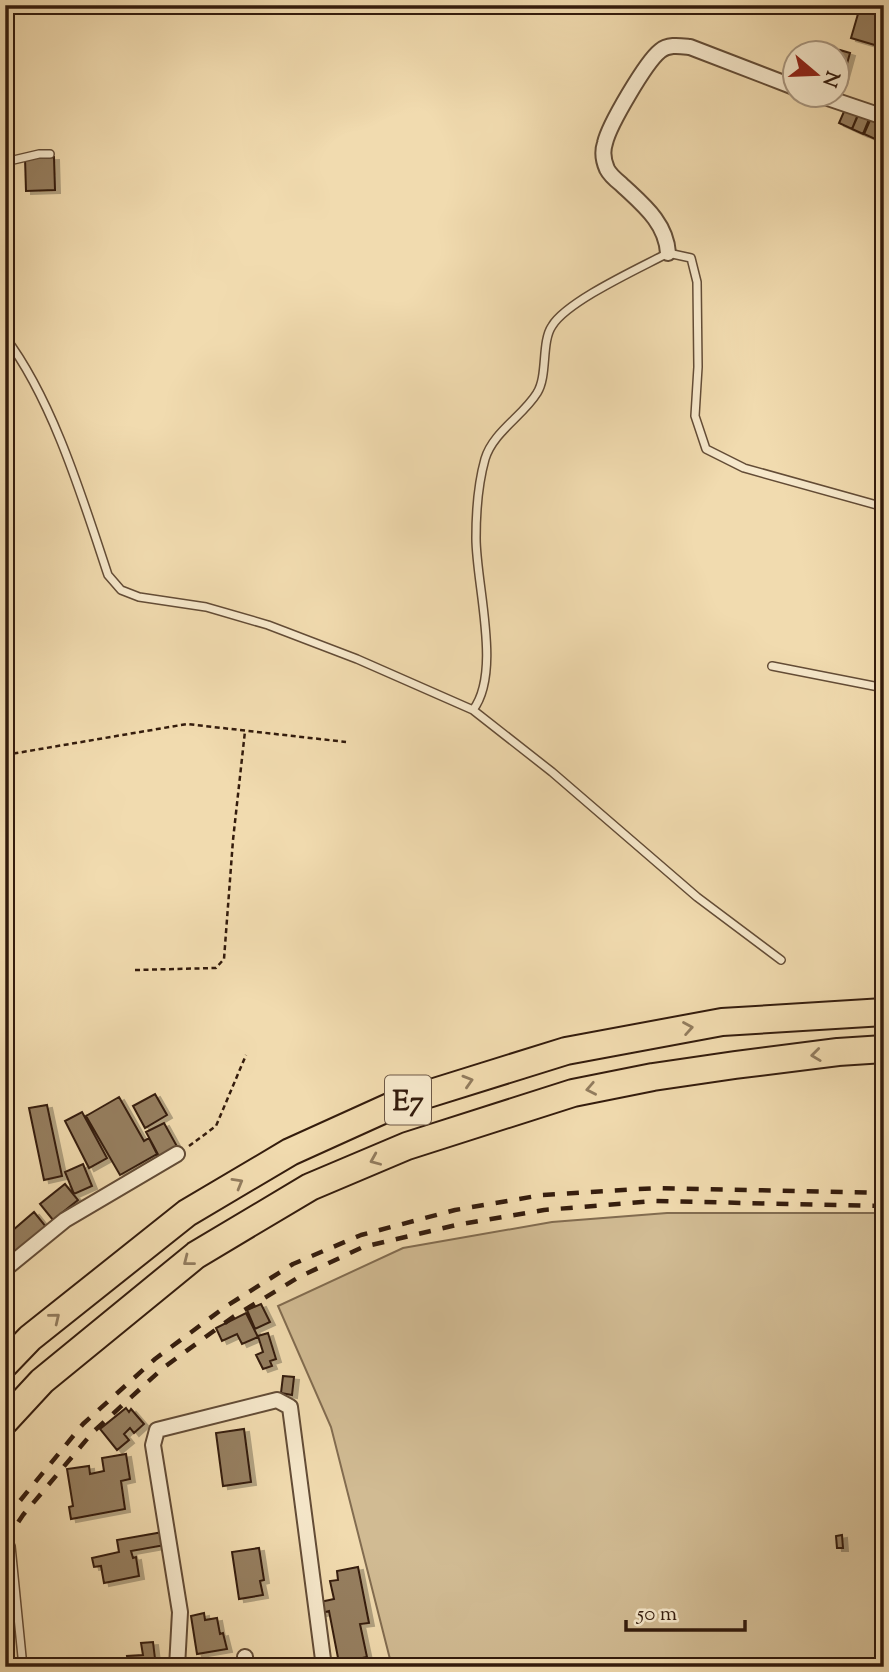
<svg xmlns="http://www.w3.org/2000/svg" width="889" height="1672" viewBox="0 0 889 1672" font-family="'Sorts Mill Goudy',serif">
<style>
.green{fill:#d1bb93;stroke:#826c50;stroke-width:2}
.building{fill:#967f61;stroke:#341c0d;stroke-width:2;filter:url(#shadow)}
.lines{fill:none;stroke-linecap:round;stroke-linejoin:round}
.service-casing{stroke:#634c36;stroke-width:10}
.minor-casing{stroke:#634c36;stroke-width:18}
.motorway-casing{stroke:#341c0d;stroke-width:30}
.path{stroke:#341c0d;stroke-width:2.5;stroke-dasharray:5 3.5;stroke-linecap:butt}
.service{stroke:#f6e8cb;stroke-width:7}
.minor{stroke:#f6e8cb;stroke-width:14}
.motorway{stroke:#f1dbaf;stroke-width:26}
.rail{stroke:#341c0d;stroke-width:4.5;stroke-dasharray:12 12;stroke-linecap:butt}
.oneway{stroke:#927c5e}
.labels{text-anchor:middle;stroke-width:5;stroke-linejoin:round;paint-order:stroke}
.shield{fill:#f6e8cb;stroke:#6e5946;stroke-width:2}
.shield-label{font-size:28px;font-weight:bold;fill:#341c0d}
</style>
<defs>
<filter id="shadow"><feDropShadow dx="5" dy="3" stdDeviation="0" flood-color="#0004"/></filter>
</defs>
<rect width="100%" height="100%" fill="#f1dbaf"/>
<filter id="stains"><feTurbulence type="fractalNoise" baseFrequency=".00286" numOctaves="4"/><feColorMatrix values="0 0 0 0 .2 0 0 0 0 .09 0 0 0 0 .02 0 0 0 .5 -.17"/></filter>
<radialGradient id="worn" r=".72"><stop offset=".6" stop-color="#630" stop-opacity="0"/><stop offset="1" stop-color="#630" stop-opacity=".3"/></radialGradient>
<path class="green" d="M 667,1213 L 884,1213 L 884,1667 L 392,1667 L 331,1427 L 278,1306 L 403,1248 L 552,1222 Z"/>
<path class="building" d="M 860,7 L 884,14 L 884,27 L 878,46 L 851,38 Z
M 840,50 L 850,53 L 842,82 L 836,80 L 836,61 Z
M 846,107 L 859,112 L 852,129 L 839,123 Z
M 859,113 L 870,117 L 863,134 L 852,129 Z
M 871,118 L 882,123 L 875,139 L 864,134 Z
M 883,124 L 884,124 L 884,142 L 877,140 Z
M 54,157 L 55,190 L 26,191 L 25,158 Z
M 155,1094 L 167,1115 L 145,1128 L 133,1106 Z
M 119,1097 L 144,1141 L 149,1138 L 157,1154 L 120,1175 L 86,1116 Z
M 47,1105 L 62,1176 L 44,1180 L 29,1108 Z
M 82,1112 L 107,1158 L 89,1168 L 65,1121 Z
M 164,1123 L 179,1150 L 161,1160 L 146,1132 Z
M 83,1164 L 92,1186 L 74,1194 L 65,1172 Z
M 65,1184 L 78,1200 L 53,1220 L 40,1204 Z
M 34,1212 L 47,1228 L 12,1258 L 5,1251 L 5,1237 Z
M 261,1304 L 270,1322 L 255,1329 L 247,1310 Z
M 246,1313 L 258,1337 L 242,1344 L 237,1334 L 222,1341 L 216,1328 Z
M 268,1333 L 276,1359 L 270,1361 L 272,1366 L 263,1369 L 256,1355 L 263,1352 L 258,1336 Z
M 283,1376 L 294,1377 L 292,1395 L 281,1393 Z
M 126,1408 L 129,1412 L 131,1409 L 144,1424 L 134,1433 L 130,1428 L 124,1434 L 129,1440 L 117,1450 L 100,1429 Z
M 244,1429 L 251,1482 L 223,1486 L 216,1433 Z
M 126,1454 L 130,1479 L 121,1481 L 125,1509 L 71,1519 L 69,1507 L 73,1506 L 67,1469 L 89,1466 L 90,1474 L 104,1471 L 102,1458 Z
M 163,1532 L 165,1545 L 131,1551 L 133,1558 L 136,1557 L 139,1576 L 104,1583 L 101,1566 L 94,1567 L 92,1558 L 119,1552 L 117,1540 Z
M 842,1535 L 843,1548 L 837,1548 L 836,1536 Z
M 259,1548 L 264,1580 L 260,1581 L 263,1595 L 239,1599 L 232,1552 Z
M 358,1567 L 369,1623 L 360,1624 L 367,1657 L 339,1663 L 329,1611 L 322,1613 L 320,1602 L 334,1599 L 330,1581 L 338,1580 L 337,1571 Z
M 204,1613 L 205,1620 L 217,1618 L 220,1634 L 223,1633 L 227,1649 L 197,1654 L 191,1616 Z
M 153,1642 L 156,1667 L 113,1667 L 128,1663 L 127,1656 L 143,1655 L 141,1643 Z"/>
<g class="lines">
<defs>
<path id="service" d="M 5,162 L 39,154 L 50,154
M 5,337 C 53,400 83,500 108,575 L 121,590 L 139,597 L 206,607 L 268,625 L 357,659 L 473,710
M 772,666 L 884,688
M 781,960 L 697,897 L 552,772 L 473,710 C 502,672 476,585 476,538 C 476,512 478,484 485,459 C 493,432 523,416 537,393 C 548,376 541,342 552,326 C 567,301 640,268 668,253 L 691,258 L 697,282 L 698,367 L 695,416 L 706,449 L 744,468 L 884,507
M 11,1546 L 23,1667"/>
<path id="minor" d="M 816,94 L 884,117
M 668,253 C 666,222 642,204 621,184 C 616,180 610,175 607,169 C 603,160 602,152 605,143 C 609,125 646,62 660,51 C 668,44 680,46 690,47 L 794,87
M 5,1269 L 65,1220 L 177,1154
M 245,1657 L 246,1667
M 177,1667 L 180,1612 L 153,1445 L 157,1430 L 277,1400 L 290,1407 L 324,1667"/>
<path id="motorway" d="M 5,1364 L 30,1338 L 187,1213 L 290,1152 L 396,1104 L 566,1051 L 722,1022 L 884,1012
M 5,1421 L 42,1381 L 196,1255 L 310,1187 L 407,1146 L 573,1093 L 653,1077 L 735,1065 L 838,1052 L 884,1049"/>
</defs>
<use href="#service" class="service-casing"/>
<use href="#minor" class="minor-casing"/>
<use href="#motorway" class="motorway-casing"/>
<path class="path" d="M 5,755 L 187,724 L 346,742
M 135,970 L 216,968 L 224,959 L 233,840 L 245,731
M 189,1146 L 216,1126 L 246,1055"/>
<use href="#service" class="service"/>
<use href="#minor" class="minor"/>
<use href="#motorway" class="motorway"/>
<path class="rail" d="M 5,1519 L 83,1424 L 155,1359 L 225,1307 L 293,1264 L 361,1235 L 455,1210 L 542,1195 L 657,1188 L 884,1193
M 5,1542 L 23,1515 L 93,1432 L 163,1368 L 233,1317 L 299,1277 L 363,1247 L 456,1225 L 544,1210 L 654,1201 L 884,1206"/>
</g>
<defs><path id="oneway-chevron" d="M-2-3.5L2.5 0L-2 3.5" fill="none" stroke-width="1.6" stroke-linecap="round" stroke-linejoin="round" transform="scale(1.75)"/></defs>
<g class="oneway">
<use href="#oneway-chevron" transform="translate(688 1028) rotate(-10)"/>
<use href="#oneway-chevron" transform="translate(816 1055) rotate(173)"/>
<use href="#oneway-chevron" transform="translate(468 1081) rotate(-17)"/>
<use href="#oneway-chevron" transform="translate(591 1089) rotate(169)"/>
<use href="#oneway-chevron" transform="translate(375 1160) rotate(157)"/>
<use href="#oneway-chevron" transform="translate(238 1183) rotate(-30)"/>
<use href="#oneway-chevron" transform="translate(188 1261) rotate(142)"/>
<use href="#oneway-chevron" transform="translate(55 1318) rotate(-39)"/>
</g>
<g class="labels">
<rect class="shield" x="385" y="1075.5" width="46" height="49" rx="5"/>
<g class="shield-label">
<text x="408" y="1110">E7</text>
</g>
</g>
<rect width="889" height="1672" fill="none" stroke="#f1dbaf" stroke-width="28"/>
<rect x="7" y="7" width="875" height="1658" fill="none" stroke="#341c0d" stroke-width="3.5"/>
<rect x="14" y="14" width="861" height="1644" fill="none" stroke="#341c0d" stroke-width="2"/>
<g transform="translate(816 74) rotate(109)"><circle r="33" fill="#f6e8cb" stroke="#a8967f" stroke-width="2"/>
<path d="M0-5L12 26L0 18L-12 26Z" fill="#8f2418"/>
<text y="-10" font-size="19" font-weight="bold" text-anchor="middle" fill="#341c0d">N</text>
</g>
<path d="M626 1620v10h119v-10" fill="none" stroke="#341c0d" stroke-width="3.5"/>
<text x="637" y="1620" font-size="21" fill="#341c0d" stroke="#f6e8cb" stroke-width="5" paint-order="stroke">50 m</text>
<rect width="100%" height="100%" filter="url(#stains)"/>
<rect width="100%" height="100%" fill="url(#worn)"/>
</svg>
